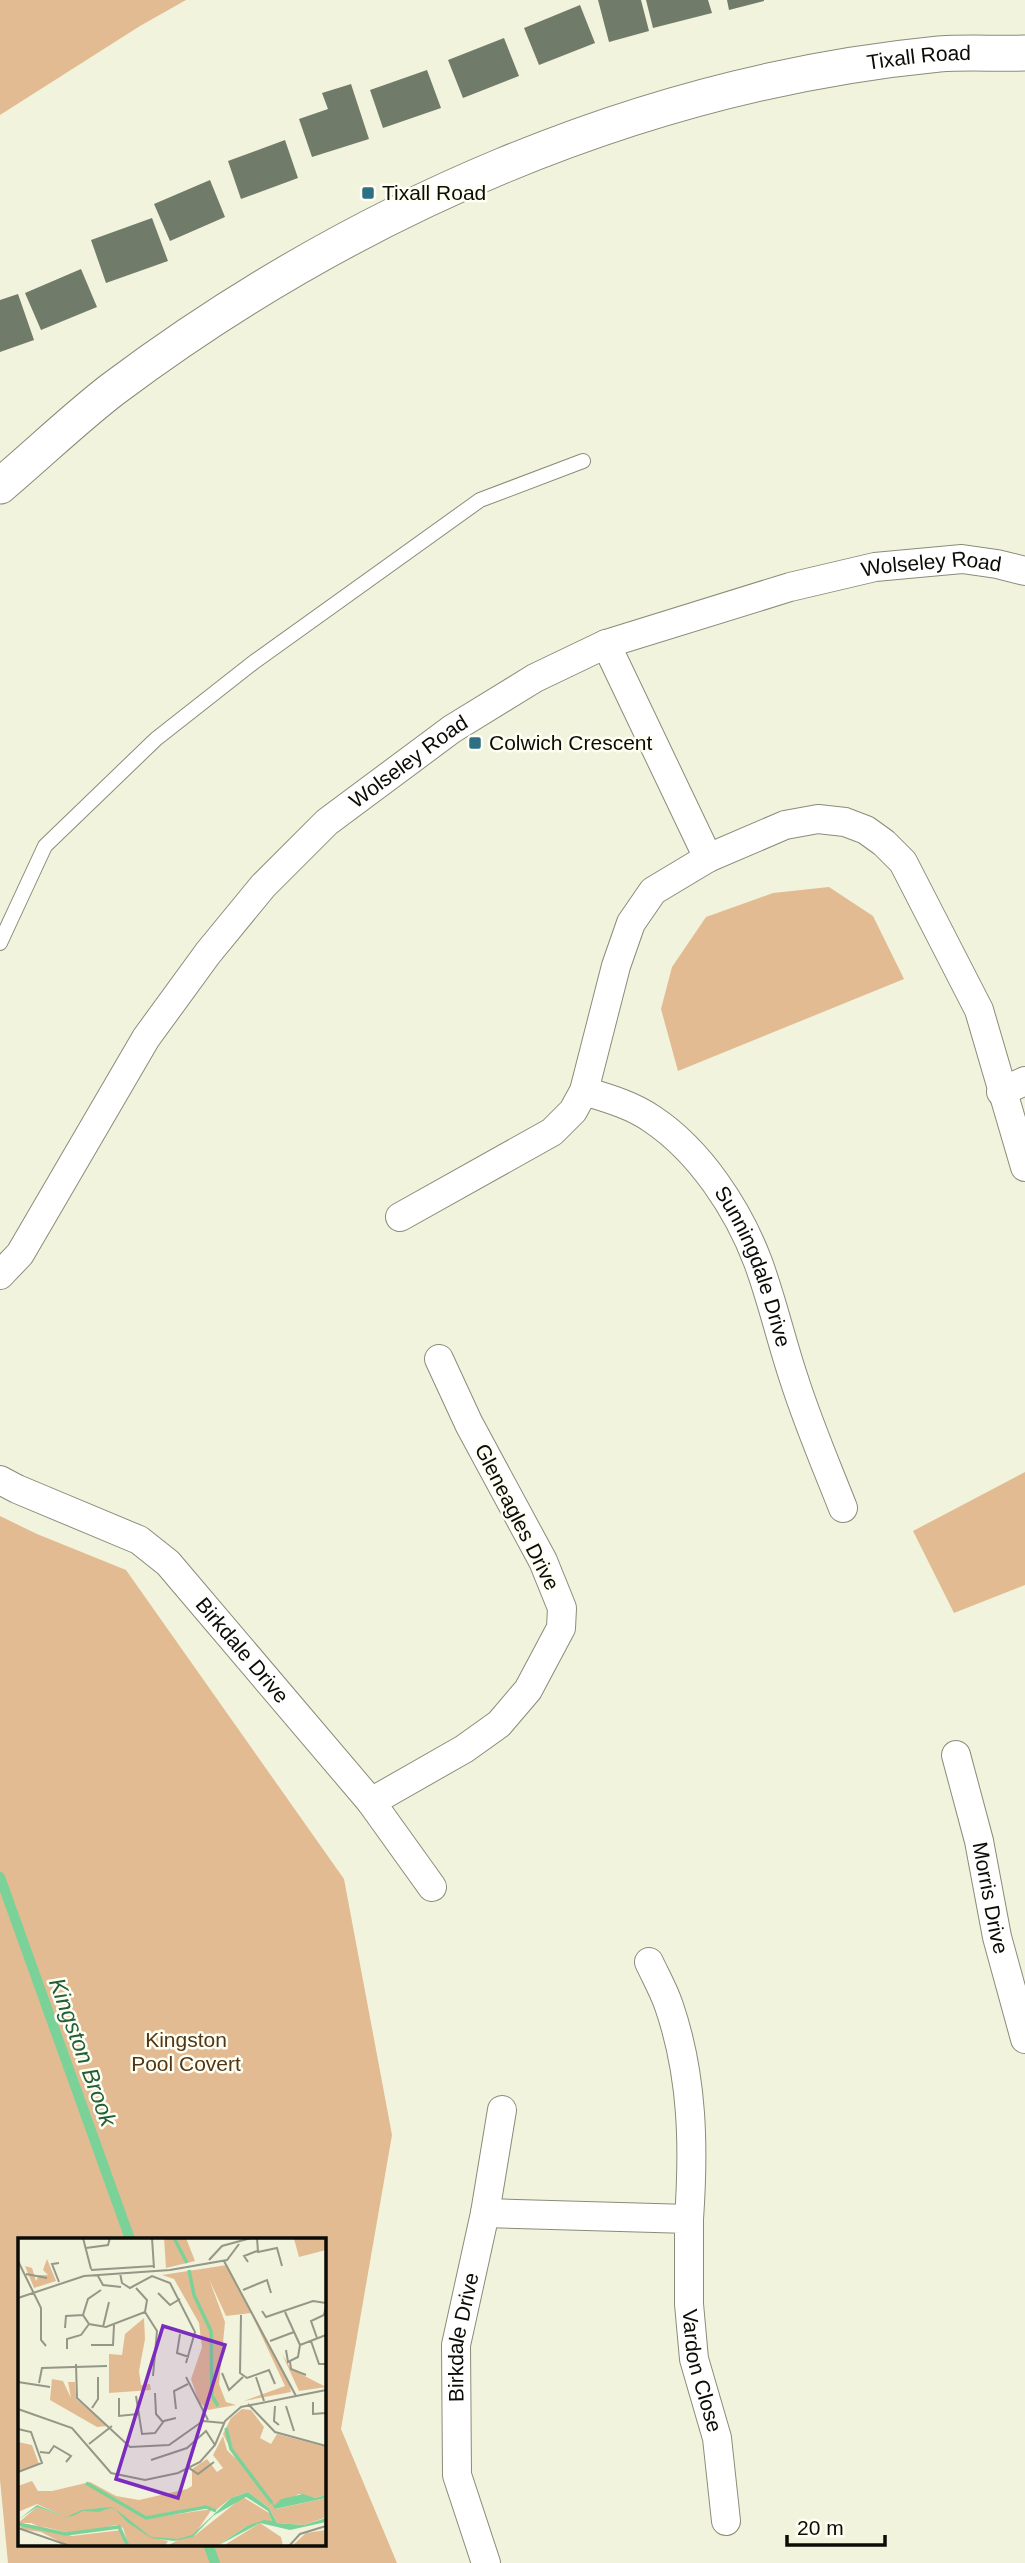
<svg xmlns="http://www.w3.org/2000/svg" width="1025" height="2563" viewBox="0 0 1025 2563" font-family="Helvetica,sans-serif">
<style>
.green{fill:#e3bb92;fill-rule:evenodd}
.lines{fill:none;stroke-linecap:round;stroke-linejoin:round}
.stream{stroke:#7bd299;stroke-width:10}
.building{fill:#717b6a}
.service-casing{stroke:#8a8c79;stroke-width:16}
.minor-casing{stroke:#8a8c79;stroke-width:30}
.tertiary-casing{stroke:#8a8c79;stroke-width:37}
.service{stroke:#fff;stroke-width:14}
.minor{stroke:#fff;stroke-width:28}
.tertiary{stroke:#fff;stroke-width:35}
.poi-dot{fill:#2e7083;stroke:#fefff2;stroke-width:2.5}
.labels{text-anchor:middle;stroke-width:5;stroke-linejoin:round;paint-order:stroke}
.street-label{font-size:21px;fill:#0b0c06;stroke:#fefff2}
.poi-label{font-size:21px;fill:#0b0c06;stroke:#fefff2;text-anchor:start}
.park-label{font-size:21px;fill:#513517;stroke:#fefff2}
.water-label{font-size:23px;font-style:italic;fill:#215f3a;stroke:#fefff2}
.inset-river{fill:none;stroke:#7bd299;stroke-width:3.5}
.inset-road{fill:none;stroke:#959787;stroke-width:2}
.view{fill:#7b2cbf;fill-opacity:0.15;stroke:#7b2cbf;stroke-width:3.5}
.inset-edge{fill:none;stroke:#0b0c06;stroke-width:3.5}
</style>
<rect width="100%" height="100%" fill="#f1f3dd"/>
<path class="green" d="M 0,0 L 186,0 L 140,26 L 0,115 Z
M 829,887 L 873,916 L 904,979 L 678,1071 L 661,1009 L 672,967 L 706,917 L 773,893 Z
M 1025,1472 L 1025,1585 L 954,1613 L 913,1531 Z
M 0,1516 L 37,1534 L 126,1570 L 344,1879 L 392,2135 L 341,2429 L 397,2563 L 8,2563 L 0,2480 ZM 19,2239 L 324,2239 L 324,2544 L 19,2544 Z"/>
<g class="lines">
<path class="stream" d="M 0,1877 L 130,2239
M 208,2544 L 215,2563"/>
</g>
<path class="building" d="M 598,0 L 641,0 L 649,31 L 609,42 Z
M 646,0 L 708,0 L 712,13 L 653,28 Z
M 727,0 L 764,0 L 764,1 L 729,10 Z
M 580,5 L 595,43 L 539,65 L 524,28 Z
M 504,38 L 519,76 L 463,98 L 448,60 Z
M 427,70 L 441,108 L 383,128 L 370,90 Z
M 351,84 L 369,139 L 312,157 L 299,119 L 328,109 L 322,93 Z
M 285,140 L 298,178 L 241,199 L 228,161 Z
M 210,180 L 225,217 L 170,241 L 154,204 Z
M 152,218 L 168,261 L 106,283 L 91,240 Z
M 81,269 L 97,307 L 41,330 L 25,293 Z
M 18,294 L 34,340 L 0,352 L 0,300 Z"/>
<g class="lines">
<defs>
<path id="service" d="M 0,943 L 45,846 L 156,739 L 254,662 L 480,500 L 583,461"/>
<g id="minor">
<path d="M 606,644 L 708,858"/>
<path id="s1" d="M 584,1091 C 607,1098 632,1105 652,1119 C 700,1151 738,1209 758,1262 C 772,1300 781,1340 794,1379 C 808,1423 826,1465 843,1508"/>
<path d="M 1001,1092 L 1025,1081"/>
<path d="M 400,1217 L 552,1132 L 573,1111 L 584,1091 L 616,966 L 631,923 L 653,891 L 708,858 L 785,825 L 818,819 L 845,822 L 866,830 L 884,843 L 903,862 L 979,1010 L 1025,1167"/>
<path id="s2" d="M 0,1275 L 20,1254 L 146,1038 L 208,953 L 263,886 L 327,822 L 452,729 L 535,678 L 606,644 L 790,587 L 875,567 L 962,559 L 997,564 L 1025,571"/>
<path id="s3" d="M 0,1480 L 17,1489 L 139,1540 L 168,1563 L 371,1802 L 432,1887"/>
<path id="s4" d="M 956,1755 L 979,1841 L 997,1937 L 1025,2039"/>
<path d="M 371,1802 L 464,1749 L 499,1724 L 528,1690 L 561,1628 L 562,1608 L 543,1561 L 469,1424 L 439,1359"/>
<path d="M 649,1962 C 656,1977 664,1991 669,2006 C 693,2076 694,2147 689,2219"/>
<path id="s5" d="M 485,2213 L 689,2219 L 689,2304 L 694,2359 L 717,2438 L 726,2521"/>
<path id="s6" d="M 486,2563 L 457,2475 L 456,2345 L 485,2213 L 502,2110"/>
</g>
<g id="tertiary">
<path id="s7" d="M 0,486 C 38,454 74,419 113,389 C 352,210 640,83 939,54 C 967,52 997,54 1025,53"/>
</g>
</defs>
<use href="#service" class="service-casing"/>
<use href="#minor" class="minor-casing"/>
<use href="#tertiary" class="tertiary-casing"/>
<use href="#service" class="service"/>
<use href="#minor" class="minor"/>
<use href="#tertiary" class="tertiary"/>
</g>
<g class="poi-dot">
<rect x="361" y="186" width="14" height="14" rx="3.5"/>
<rect x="468" y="736" width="14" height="14" rx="3.5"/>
</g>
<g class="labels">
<g class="street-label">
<text dy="7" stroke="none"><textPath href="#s7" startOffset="1031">Tixall Road</textPath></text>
<text dy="7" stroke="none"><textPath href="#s2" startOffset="1230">Wolseley Road</textPath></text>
<text dy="7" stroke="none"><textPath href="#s2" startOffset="663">Wolseley Road</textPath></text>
<text dy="7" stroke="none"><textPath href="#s1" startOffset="257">Sunningdale Drive</textPath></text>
<text transform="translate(517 1517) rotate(63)" y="7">Gleneagles Drive</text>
<text dy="7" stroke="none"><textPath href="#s3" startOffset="303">Birkdale Drive</textPath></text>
<text dy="7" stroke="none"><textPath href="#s4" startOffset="147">Morris Drive</textPath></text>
<text dy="7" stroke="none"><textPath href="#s6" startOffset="231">Birkdale Drive</textPath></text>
<text dy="7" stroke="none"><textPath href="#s5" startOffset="357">Vardon Close</textPath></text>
</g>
<g class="poi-label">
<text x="382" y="200">Tixall Road</text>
<text x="489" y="750">Colwich Crescent</text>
</g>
<g class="park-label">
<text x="186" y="2047">Kingston<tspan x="186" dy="24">Pool Covert</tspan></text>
</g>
<g class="water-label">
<text transform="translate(83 2052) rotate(70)" y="8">Kingston Brook</text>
</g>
</g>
<g transform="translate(18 2238)">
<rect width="308" height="308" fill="#f1f3dd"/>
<path d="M 146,0 L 168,0 L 177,23 L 148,30 ZM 307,0 L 308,12 L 281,19 L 276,1 ZM 29,21 L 38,43 L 16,50 L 7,28 L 14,30 L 18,43 L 21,37 L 30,37 L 25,32 ZM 209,27 L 272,148 L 273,154 L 226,163 L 267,148 L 233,75 L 208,78 L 191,41 L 207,84 L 201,146 L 208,164 L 218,167 L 190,172 L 181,164 L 173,141 L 184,109 L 181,85 L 156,41 L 144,37 ZM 126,80 L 127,101 L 121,133 L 123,147 L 132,146 L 133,152 L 91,155 L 91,116 L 104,117 L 107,96 ZM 264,116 L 273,131 L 308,149 L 281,153 ZM 34,141 L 45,143 L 53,160 L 50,144 L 57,144 L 58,161 L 89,188 L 79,189 L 32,162 ZM 224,171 L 233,172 L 246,189 L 242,200 L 253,206 L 259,196 L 308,209 L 308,257 L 297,260 L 281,256 L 257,267 L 258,271 L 308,260 L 306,280 L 286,287 L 259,285 L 251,270 L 230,254 L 213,260 L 198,272 L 189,268 L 146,278 L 194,271 L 175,299 L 225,259 L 251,275 L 254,283 L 229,288 L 199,308 L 149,308 L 160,302 L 141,301 L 150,303 L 147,308 L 111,308 L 105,290 L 98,287 L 56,296 L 22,288 L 54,298 L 104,292 L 109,308 L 50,308 L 23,294 L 0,291 L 8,286 L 20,288 L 13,285 L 0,285 L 19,269 L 47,279 L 19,266 L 0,274 L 0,248 L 14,243 L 20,253 L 34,253 L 72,244 L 98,258 L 121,262 L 169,251 L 174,248 L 174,231 L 189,221 L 199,234 L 205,230 L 195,217 L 205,198 L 209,212 L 217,220 L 205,196 L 213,180 ZM 0,204 L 14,207 L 21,226 L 0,233 ZM 242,285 L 263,299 L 265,308 L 205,308 ZM 308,292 L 308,308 L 274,308 L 288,295 Z" fill="#e3bb92"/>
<path d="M 230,254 L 251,270 L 259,285 L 286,287 L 308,280 L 308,284 L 272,292 L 242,285 L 199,308 L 229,288 L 246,282 L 254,283 L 250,273 L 228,259 L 195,278 L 175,299 L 156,303 L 133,300 L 109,284 L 98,272 L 93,270 L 80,274 L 65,273 L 55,278 L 47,279 L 19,269 L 0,282 L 19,267 L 48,279 L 64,272 L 93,269 L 100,273 L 133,299 L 160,301 L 174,297 L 213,260 ZM 285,256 L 297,260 L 308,257 L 308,260 L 257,271 L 253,264 L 257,267 L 263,261 Z" fill="#7bd299"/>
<path class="inset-river" d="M 156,0 L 169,25M 171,32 L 176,57 L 193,93 L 194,158 L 200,168M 208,190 L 213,211 L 254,265M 68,245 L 128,280 L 188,269 L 198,273M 0,286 L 48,296 L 101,289 L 110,308"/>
<path class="inset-road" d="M 65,0 L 73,31M 134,0 L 136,30M 239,0 L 240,14 L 259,10 L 264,28M 68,10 L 90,7 L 92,0M 191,22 L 204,8 L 233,0M 0,23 L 23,70 L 23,102 L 28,108M 206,23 L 278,158M 230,24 L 226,18 L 239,13M 73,32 L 136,28M 102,35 L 104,45 L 112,50 L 134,38 L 152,45 L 177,94 L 168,125M 8,36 L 29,40M 80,38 L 85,47 L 103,49M 41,44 L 34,26 L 41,25M 83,52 L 70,61 L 65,77 L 71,86 L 88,89 L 127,74 L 129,62 L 118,50M 225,52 L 249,42 L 253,55M 140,55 L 152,67 L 162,61M 0,60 L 66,38 L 152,32 L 209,22 L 221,6M 244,73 L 248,79 L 295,63 L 308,65M 127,74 L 139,93 L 135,138M 267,74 L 282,107 L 280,119 L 270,124 L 268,112M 223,77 L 222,135 L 229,140 L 251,132 L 257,146M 85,89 L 91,64M 47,90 L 48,78 L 65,77M 162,96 L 159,115 L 171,119M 299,100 L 293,83 L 306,77 L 308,68M 252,103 L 276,94M 293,103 L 301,126 L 308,126M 73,107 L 95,107 L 96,87M 282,107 L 308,97M 49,111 L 49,101 L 63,97 L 71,86M 272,124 L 273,131 L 288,137M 58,126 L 59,160 L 112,209 L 151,207 L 185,183 L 206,185M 204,135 L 211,152 L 225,139M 168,139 L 190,182M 238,139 L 246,163M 0,144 L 32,149M 21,145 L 24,130 L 89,128M 137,155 L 138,176 L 145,184M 118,158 L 124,196 L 137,195 L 146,183 L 158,180M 101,160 L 101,178 L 120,176M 295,164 L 295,176 L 308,175M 230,166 L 257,194 L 308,208M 257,168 L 256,183 L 261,187M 268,168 L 276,193M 74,170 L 80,161 L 80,139M 0,171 L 54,190 L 93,235 L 127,242 L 160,235 L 182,224 L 197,207 L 207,183 L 223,169 L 308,152M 158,171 L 156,153 L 170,146M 0,191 L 13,194 L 24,225 L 0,234M 71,206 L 94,188M 22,214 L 31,215 L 36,208 L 53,218 L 48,224M 133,222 L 169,210 L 188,193 L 197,207M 171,230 L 180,236 L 196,224M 0,290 L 52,308M 271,308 L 282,296 L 308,288"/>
<path class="view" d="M 145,88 L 207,107 L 160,260 L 98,241 Z"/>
<rect width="308" height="308" class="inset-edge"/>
</g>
<path d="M787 2535v10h98v-10" fill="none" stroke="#0b0c06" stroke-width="3.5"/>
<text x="797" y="2535" font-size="21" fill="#0b0c06" stroke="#fefff2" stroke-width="5" paint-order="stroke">20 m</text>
</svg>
